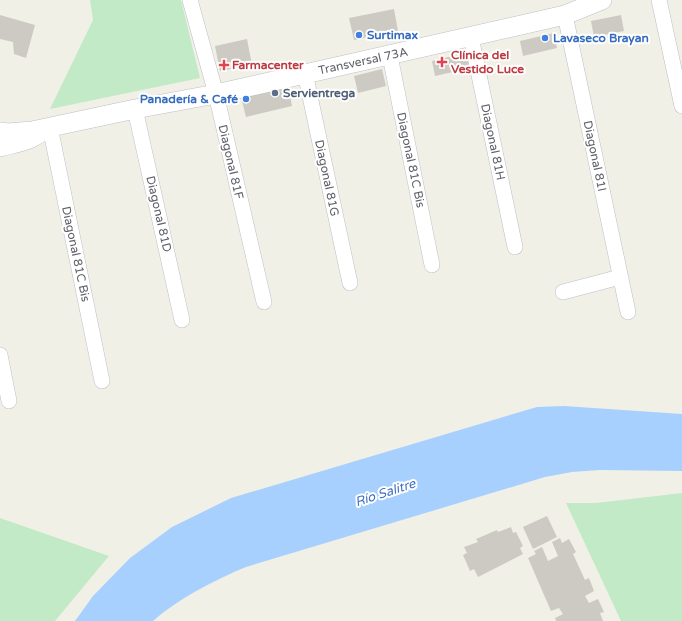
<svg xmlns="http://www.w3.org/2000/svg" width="682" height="621" viewBox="0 0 682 621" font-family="'Varela Round',sans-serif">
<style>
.green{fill:#c2eac6}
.water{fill:#a8d0ff}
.building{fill:#cccac3}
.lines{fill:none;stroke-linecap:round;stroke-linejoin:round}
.minor-casing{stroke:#bebfc6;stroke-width:16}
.tertiary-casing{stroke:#bebfc6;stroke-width:20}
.minor{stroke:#fff;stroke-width:15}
.tertiary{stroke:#fff;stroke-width:19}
.shop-dot{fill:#3f7fe0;stroke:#fff;stroke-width:1.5}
.health-dot{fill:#e0444e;stroke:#fff;stroke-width:1.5}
.service-dot{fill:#5c6f8a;stroke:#fff;stroke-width:1.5}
.labels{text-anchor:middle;stroke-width:4;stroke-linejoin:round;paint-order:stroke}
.shop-label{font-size:12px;font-weight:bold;fill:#366cbe;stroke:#fff;text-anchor:start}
.health-label{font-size:12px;font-weight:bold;fill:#be3a42;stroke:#fff;text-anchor:start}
.street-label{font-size:12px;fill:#5e6168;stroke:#fff}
.service-label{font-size:12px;font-weight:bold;fill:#4e5e75;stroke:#fff;text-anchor:start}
.water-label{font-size:13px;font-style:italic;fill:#4072c3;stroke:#fff}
</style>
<rect width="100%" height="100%" fill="#f1f0e6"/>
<path class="green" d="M 90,0 L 181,0 L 200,78 L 50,109 L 93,20 Z
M 682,493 L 682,621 L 621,621 L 566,503 L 596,503 Z
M 0,518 L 109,556 L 55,621 L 0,621 Z"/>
<path class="water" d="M 564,406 L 682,414 L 682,471 L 600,470 L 572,472 L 545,477 L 246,567 C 215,580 179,598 153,621 L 75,621 L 93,596 L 130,558 L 172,527 L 231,498 L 513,414 L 537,407 Z"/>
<path class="building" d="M 394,9 L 398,31 L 354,40 L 349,18 Z
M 0,15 L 35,25 L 26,58 L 14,54 L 13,42 L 0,39 Z
M 621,15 L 624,31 L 594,37 L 591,21 Z
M 554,33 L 557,48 L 523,56 L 520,41 Z
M 247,39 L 252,65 L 220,71 L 215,46 Z
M 466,53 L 470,68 L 435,76 L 432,61 Z
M 382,69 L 386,86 L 358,93 L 354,76 Z
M 288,87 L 292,106 L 246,117 L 241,97 Z
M 547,516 L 557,537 L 533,549 L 523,527 Z
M 511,527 L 513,533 L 516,532 L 523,546 L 520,548 L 523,554 L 478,577 L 474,569 L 470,571 L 463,555 L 467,553 L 464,547 L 478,542 L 476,539 L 497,530 L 498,532 Z
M 560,538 L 562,543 L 569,539 L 576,552 L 573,554 L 585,580 L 589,578 L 594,591 L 585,596 L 589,603 L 598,599 L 604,612 L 600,613 L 603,621 L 556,621 L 555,618 L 563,614 L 559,608 L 551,611 L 528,558 L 536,554 L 534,551 L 542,547 L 548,561 L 558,556 L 552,542 Z"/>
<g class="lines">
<defs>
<path id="minor" d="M 190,0 L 216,94 L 264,302
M 659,0 L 682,106
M 565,15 L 628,312
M 471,37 L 515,247
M 390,56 L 432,265
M 305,73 L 350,283
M 135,109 L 182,320
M 50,127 L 102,381
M 0,149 C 19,144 33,143 48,129
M 563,292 L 620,277
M 0,355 L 9,401"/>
<path id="tertiary" d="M 0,132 L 8,133 L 32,131 L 135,109 L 216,94 L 565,15 L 602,0"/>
</defs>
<use href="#minor" class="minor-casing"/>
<use href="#tertiary" class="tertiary-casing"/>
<use href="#minor" class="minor"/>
<use href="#tertiary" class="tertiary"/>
</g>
<g class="shop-dot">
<circle cx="359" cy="35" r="4"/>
<circle cx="545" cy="38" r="4"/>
<circle cx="246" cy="99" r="4"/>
</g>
<g class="health-dot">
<path d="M440 56h4v4h4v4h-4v4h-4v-4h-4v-4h4z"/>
<path d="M222 59h4v4h4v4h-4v4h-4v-4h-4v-4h4z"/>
</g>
<circle class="service-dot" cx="275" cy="93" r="4"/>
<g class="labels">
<g class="shop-label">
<text x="367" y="39">Surtimax</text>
<text x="553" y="42">Lavaseco Brayan</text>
<text x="238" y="103" text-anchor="end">Panadería &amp; Café</text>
</g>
<g class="health-label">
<text x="451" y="59">Clínica del<tspan x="451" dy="14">Vestido Luce</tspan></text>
<text x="232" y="69">Farmacenter</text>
</g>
<g class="street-label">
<text transform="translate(363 61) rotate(-12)" y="4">Transversal 73A</text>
<text transform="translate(493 142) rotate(78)" y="4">Diagonal 81H</text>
<text transform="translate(595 156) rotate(78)" y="4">Diagonal 81I</text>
<text transform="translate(411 160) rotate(78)" y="4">Diagonal 81C Bis</text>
<text transform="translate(231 162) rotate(77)" y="4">Diagonal 81F</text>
<text transform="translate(327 178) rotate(78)" y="4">Diagonal 81G</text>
<text transform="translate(159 214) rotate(77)" y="4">Diagonal 81D</text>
<text transform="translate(76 254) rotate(78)" y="4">Diagonal 81C Bis</text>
</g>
<g class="service-label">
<text x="283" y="97">Servientrega</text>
</g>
<g class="water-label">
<text transform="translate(385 492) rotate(-18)" y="5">Río Salitre</text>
</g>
</g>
</svg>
